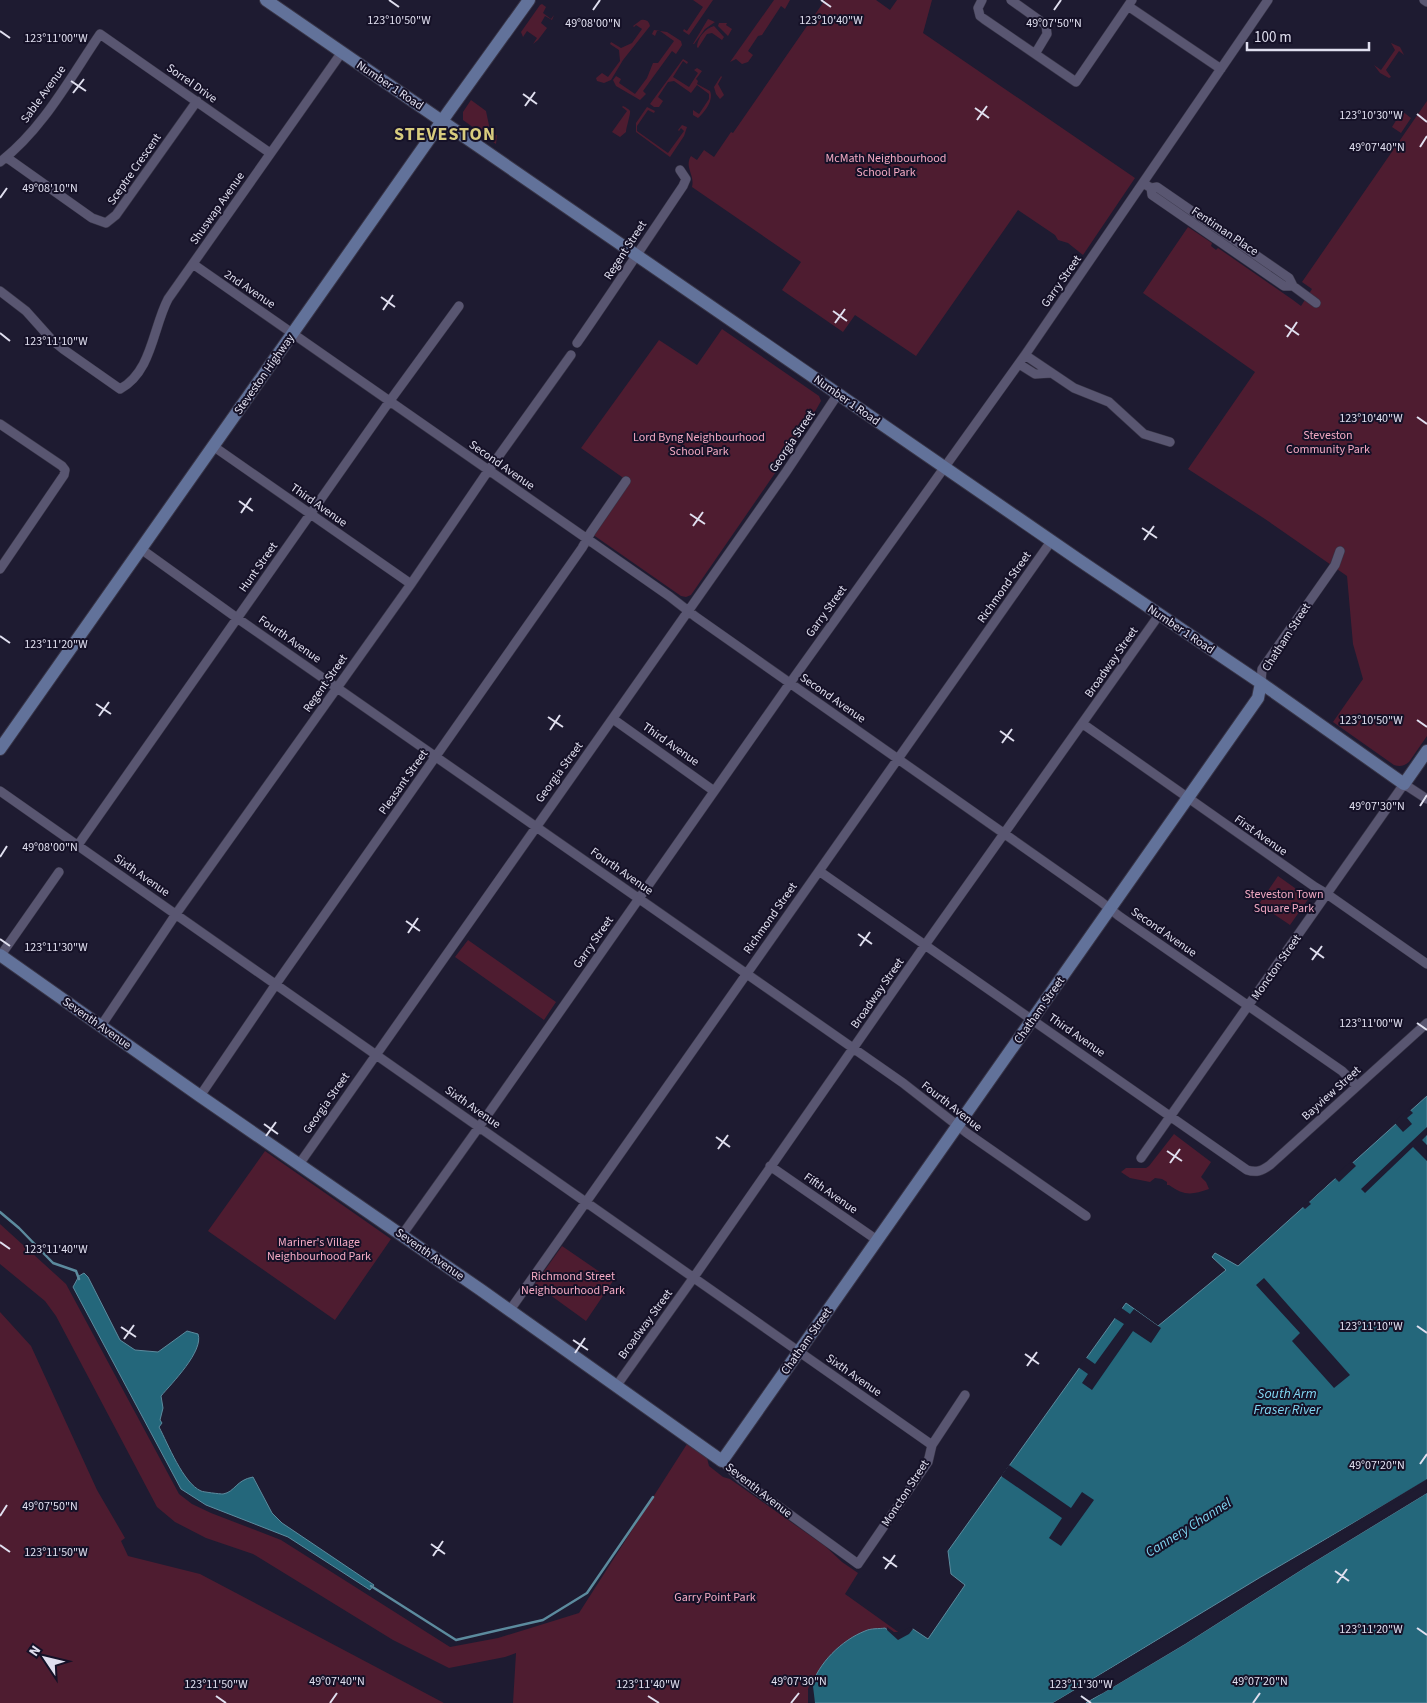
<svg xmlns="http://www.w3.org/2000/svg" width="1427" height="1703" viewBox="0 0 1427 1703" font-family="'Source Sans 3',sans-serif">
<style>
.green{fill:#4e1c30}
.water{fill:#24677b;stroke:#5c8b9e}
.pier{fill:#1e1b31}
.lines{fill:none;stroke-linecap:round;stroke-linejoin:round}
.stream{stroke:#5c8b9e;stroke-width:2.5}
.street-casing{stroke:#383547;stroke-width:10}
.secondary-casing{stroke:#383547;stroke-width:14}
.street{stroke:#595671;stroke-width:9}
.secondary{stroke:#62729a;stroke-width:12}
.ticks{fill:none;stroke:#e0dfef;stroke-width:2}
.labels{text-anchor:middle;stroke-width:4;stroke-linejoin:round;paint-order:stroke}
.street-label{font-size:12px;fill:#e0dfef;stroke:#151127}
.park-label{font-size:12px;fill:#f4aac3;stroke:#151127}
.water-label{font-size:14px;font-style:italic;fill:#81d6f2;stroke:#151127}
.district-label{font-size:18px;font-weight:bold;letter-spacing:1px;fill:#d8cc7e;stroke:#151127}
.ticks-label{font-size:12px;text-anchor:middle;fill:#e0dfef;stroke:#151127;stroke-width:4;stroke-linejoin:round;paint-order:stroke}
</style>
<rect width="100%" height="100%" fill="#1e1b31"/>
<path class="green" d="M 693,0 L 713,0 L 689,35 L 683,31 L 684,29 L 687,31 L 703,7 Z
M 774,0 L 790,0 L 785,9 L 781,6 L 762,35 L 758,36 L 748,51 L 753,55 L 748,62 L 742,64 L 736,59 L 730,62 Z
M 825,0 L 876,0 L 890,10 L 897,0 L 932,0 L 923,33 L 1135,178 L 1083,255 L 1068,243 L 1058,240 L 1055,235 L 1018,210 L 916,356 L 855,315 L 843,332 L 782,290 L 801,262 L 692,187 C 695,175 684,167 691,156 L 697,160 L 704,150 L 714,157 L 731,132 L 733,133 Z
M 542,4 L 546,7 L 543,13 L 551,19 L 554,15 L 552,20 L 545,16 L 541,23 L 547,28 L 538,40 L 533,44 L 537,38 L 527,31 L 523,37 L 521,32 L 540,5 Z
M 708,19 L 715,22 L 705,29 L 694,44 L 693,44 Z
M 641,20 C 646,19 649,21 650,26 L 623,60 L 611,80 L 604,83 L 597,81 L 596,78 L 602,73 L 608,77 L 620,61 L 619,50 L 610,44 L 611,42 L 621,48 L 632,43 L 642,29 L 636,25 L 634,27 L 633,26 Z
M 719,23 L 727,23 L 726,25 L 732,29 L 728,36 L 718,26 Z
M 714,26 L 724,37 L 722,40 L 712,33 L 707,34 L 698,48 L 697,47 C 697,39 705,28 714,26 Z
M 654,30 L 667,32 L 681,41 L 682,45 L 676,54 L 672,51 L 643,91 L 646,94 L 640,100 L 616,86 L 613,80 L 616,76 L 621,79 L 619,83 L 635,94 L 647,78 L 653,63 L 658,63 L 674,41 L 660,31 L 657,31 L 655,36 L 652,34 Z
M 1391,43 L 1400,47 L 1404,55 L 1399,51 L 1386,70 L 1391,77 L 1389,78 L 1380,73 L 1374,65 L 1381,70 L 1395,50 Z
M 683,59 L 688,62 L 687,64 L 683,61 L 673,77 L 689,87 L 698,73 L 694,70 L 697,68 L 702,71 L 696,79 L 698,81 L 697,84 L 710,91 C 714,100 705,112 698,118 L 693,115 L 693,110 L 699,114 L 709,99 L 709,94 L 697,85 L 691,93 L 674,81 L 668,82 L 658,97 L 663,101 L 659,107 L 654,107 L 650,104 Z
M 721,76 L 722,77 L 718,84 L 724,95 L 720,99 L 716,94 L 714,87 Z
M 471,100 L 486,111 L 491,135 L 497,135 L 496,144 L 463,120 L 463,112 Z
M 1427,101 L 1427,736 L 1409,762 C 1404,766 1400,767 1394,765 L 1333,722 L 1363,679 L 1353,644 L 1347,576 L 1265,519 L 1188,469 L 1255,372 L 1143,293 L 1188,227 L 1212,243 L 1211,246 L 1216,250 L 1218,248 L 1293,300 L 1301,306 L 1312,289 L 1302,282 Z
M 623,106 C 624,106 630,110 630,111 C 631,113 626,128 626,132 L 620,137 L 612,132 L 627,111 L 622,107 Z
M 647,107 L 655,111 L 654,113 L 648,110 L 637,126 L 637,131 L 668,153 L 684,131 L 681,128 L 679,131 L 678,130 L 682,125 L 687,127 L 684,136 L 670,157 L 636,132 L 636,123 Z
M 1402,111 L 1411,118 L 1401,133 L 1392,127 Z
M 722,329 L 819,396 L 821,401 L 804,431 L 691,595 L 686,597 L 681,596 L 592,534 L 629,482 L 581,448 L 659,340 L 697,365 Z
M 1278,876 L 1309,898 L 1290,925 L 1259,904 Z
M 468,940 L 556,1002 L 544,1020 L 455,957 Z
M 1174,1134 L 1211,1162 L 1201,1177 L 1206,1182 L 1209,1189 C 1192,1195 1184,1196 1169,1185 L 1167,1185 L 1167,1182 L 1162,1179 L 1155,1178 L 1150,1182 L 1130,1178 L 1121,1172 L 1126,1168 L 1146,1168 L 1149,1166 Z
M 265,1151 L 391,1239 L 335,1320 L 208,1231 Z
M 0,1224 L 66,1284 L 179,1494 L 192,1504 L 211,1513 L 281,1540 L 450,1647 L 498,1638 L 579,1613 L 687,1444 L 707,1458 L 709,1466 L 723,1477 L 730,1479 L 825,1546 L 842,1562 L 858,1573 L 845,1594 L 901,1634 L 893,1634 L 885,1628 L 816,1675 L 810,1690 L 811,1703 L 513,1703 L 516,1653 L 505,1657 L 449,1668 L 393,1640 L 253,1554 L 206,1538 L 175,1522 L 157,1507 L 56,1316 L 45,1301 L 0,1264 Z
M 562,1246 L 613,1281 L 586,1321 L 535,1284 Z
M 0,1312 L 31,1346 L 97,1490 L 125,1538 L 121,1541 L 128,1556 L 200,1574 L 444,1703 L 0,1703 Z"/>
<path class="water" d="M 1427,1096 L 1427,1480 L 1259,1578 L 1053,1703 L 811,1703 C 810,1698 809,1692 811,1688 C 818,1663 842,1640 865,1631 C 871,1628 879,1629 885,1628 C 897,1637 900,1635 913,1629 L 928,1639 L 965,1585 L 951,1574 L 948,1551 L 1126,1303 L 1158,1326 L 1226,1270 L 1212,1257 L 1215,1253 L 1238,1266 Z
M 84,1273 L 88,1277 L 120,1340 L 135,1350 L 158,1352 L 187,1331 L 198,1334 C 204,1351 172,1383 161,1396 L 163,1408 L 160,1420 L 162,1423 L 159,1427 C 168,1444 183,1483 201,1491 C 203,1492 220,1494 223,1494 C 235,1492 236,1480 253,1477 L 272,1513 L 282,1523 L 374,1585 L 370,1590 L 288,1537 L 206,1505 L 181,1489 L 73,1287 L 79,1276 Z
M 1427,1493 L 1427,1703 L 1086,1703 L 1185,1644 L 1309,1565 Z"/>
<path class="pier" d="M 1427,1093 L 1409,1109 L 1413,1113 L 1407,1118 L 1412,1124 L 1403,1132 L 1394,1122 L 1425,1094 Z
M 1427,1127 L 1427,1135 L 1422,1140 L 1427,1145 L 1427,1161 L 1413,1147 L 1365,1193 L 1361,1189 Z
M 1382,1133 L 1352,1162 L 1356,1166 L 1339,1182 L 1335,1178 L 1309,1202 L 1311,1204 L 1305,1209 L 1302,1206 Z
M 1264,1278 L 1350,1375 L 1334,1388 L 1292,1341 L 1300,1333 L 1256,1285 Z
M 1120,1307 L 1130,1314 L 1134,1309 L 1161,1328 L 1151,1343 L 1133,1331 L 1092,1390 L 1082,1383 L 1088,1374 L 1078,1367 L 1085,1357 L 1095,1364 L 1124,1324 L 1113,1317 Z
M 1009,1465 L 1071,1508 L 1082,1492 L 1094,1500 L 1061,1546 L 1049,1538 L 1062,1518 L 1001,1476 Z
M 1427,1479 L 1427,1483 L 1333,1539 L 1261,1580 L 1058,1703 L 1053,1703 Z
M 1427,1491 L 1427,1493 L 1309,1565 L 1185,1644 L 1103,1693 L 1083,1703 L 1184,1642 L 1308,1563 Z
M 887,1627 L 894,1632 L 900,1632 L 910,1627 L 913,1629 L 909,1634 L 898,1640 L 887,1630 Z
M 812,1678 L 815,1703 L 808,1703 L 808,1689 Z"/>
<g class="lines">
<path class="stream" d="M 0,1212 L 19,1228 L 53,1263 L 76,1271 L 79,1279
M 371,1586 L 456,1640 L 543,1620 L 587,1593 L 653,1497"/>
<defs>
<path id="street" d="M 982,0 L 978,8 L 980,16 L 984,19 L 1076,82 L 1132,0
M 1011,0 L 1046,25 L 1047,34 L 1035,54
M 1424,0 L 1427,2
M 1128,6 L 1221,69
M 6,157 L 92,218 L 106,223 L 116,215 L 197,101
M 0,162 C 43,129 70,78 100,34 L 270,153
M 1143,183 L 1151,188 L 1157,187 L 1289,278 L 1293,286 L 1316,303
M 1151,188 L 1152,195 L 1284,286 L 1293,286
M 193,264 L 669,596 L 696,617 L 1100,901 L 1119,916 L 1342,1071 L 1357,1086
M 0,291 L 26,311 L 52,340 L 63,349 L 120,389 C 152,372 153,327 168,299 L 342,52
M 577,343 C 613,291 648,238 683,186 L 686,179 L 680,170
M 1025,355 L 1074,388 L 1109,402 L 1144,434 L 1170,442
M 1019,364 L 1035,374 L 1052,373
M 0,424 L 62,466 L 65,470 L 64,475 L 0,569
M 213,446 L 411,584
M 141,549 L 237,618 L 903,1083 L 967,1133 L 1086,1216
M 1261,683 L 1262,669 L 1335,565 L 1340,551
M 613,719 L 714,791
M 1083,724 L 1315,887 L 1327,894 L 1427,964
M 0,791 L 932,1445
M 78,845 L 389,402 L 459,306
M 819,871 L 1247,1170 C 1256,1173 1262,1171 1270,1165 L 1427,1023
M 1,955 L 59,872
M 101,1026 L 176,914 L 411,584 L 488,471 L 571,355
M 200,1096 L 276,984 L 582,548 L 591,532 L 626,481
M 1141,1158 L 1404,784 L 1427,799
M 300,1163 L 786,472 L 838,394
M 770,1166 L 877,1240
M 402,1235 L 479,1127 L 790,683 L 1025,355 L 1268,0
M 510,1310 L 1052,540
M 617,1385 L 694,1277 L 925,945 L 1159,615
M 722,1461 L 741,1479 L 858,1564 L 928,1462 L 932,1445 L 965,1395"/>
<path id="secondary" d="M 266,0 L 1079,560 L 1261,683 L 1404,784 L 1427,751
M 0,749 L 449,111 L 529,0
M 0,955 L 200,1096 L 481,1290 L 722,1461 L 1258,698 L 1261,683"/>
</defs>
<use href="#street" class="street-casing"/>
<use href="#secondary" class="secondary-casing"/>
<use href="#street" class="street"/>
<use href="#secondary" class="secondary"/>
</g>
<path class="ticks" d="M 389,0 L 399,7M 821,0 L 831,7M 593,10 L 600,0M 1054,10 L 1061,0M 0,31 L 10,38M 71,81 L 86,91M 73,93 L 84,79M 523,94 L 537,104M 525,106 L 535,92M 975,108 L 989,118M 1417,114 L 1427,122M 977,120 L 987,106M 1420,147 L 1427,136M 0,198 L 7,188M 381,297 L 395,307M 383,310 L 393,295M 833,311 L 847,321M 835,323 L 845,309M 1285,325 L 1299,335M 0,333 L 10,341M 1287,337 L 1297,322M 1417,417 L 1427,424M 239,501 L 253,511M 241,513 L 251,498M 690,514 L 705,524M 693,526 L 703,512M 1142,528 L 1157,538M 1144,540 L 1154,526M 0,636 L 10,643M 96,704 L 111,714M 99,716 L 109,702M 548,717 L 563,727M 1417,720 L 1427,727M 550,730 L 560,715M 1000,731 L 1014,741M 1002,743 L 1012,729M 1420,806 L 1427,795M 0,857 L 7,846M 406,921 L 420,931M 408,933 L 418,918M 858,934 L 872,944M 0,939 L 10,946M 860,946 L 870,932M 1310,948 L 1324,958M 1312,960 L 1322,946M 1417,1023 L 1427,1030M 264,1124 L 278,1134M 266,1136 L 276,1122M 716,1137 L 730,1147M 718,1149 L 728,1135M 1167,1151 L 1182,1161M 1170,1163 L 1180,1149M 0,1242 L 10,1249M 1417,1326 L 1427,1333M 121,1327 L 136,1337M 124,1339 L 134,1325M 573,1340 L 588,1350M 575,1353 L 585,1338M 1025,1354 L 1039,1364M 1027,1366 L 1037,1352M 1420,1464 L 1427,1454M 0,1516 L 7,1505M 431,1544 L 445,1554M 0,1545 L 10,1552M 433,1556 L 443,1541M 883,1557 L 897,1567M 885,1569 L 895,1555M 1335,1571 L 1349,1581M 1337,1583 L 1347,1569M 1417,1628 L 1427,1635M 216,1696 L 226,1703M 648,1696 L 659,1703M 1081,1696 L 1091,1703M 330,1703 L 337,1693M 791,1703 L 799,1693M 1253,1703 L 1260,1693"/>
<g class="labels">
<g class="street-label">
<text transform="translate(192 83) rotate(35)" y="4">Sorrel Drive</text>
<text transform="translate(390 85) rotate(34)" y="4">Number 1 Road</text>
<text transform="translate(43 94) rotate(-54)" y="4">Sable Avenue</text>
<text transform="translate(134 169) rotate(-55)" y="4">Sceptre Crescent</text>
<text transform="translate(217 208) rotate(-55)" y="4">Shuswap Avenue</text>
<text transform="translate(1225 231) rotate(34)" y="4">Fentiman Place</text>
<text transform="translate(625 250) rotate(-57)" y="4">Regent Street</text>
<text transform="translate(1061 281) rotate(-55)" y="4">Garry Street</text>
<text transform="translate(250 289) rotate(34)" y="4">2nd Avenue</text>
<text transform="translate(264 374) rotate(-55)" y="4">Steveston Highway</text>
<text transform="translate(847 400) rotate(35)" y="4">Number 1 Road</text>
<text transform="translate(792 441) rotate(-56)" y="4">Georgia Street</text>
<text transform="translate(502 465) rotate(35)" y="4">Second Avenue</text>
<text transform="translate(319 505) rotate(35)" y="4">Third Avenue</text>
<text transform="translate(258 567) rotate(-55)" y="4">Hunt Street</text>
<text transform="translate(1004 587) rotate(-55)" y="4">Richmond Street</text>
<text transform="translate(826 611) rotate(-54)" y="4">Garry Street</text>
<text transform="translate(1181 629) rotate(34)" y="4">Number 1 Road</text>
<text transform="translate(1286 637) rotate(-57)" y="4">Chatham Street</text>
<text transform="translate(290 639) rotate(35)" y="4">Fourth Avenue</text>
<text transform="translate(1111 662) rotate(-55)" y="4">Broadway Street</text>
<text transform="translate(325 683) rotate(-55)" y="4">Regent Street</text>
<text transform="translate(833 698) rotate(35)" y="4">Second Avenue</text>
<text transform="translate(671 744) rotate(35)" y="4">Third Avenue</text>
<text transform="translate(559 772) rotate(-54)" y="4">Georgia Street</text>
<text transform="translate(403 782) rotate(-55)" y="4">Pleasant Street</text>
<text transform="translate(1261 835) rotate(35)" y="4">First Avenue</text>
<text transform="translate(622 871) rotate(35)" y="4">Fourth Avenue</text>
<text transform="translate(142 875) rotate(35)" y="4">Sixth Avenue</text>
<text transform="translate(770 918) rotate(-55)" y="4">Richmond Street</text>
<text transform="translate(1164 932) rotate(35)" y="4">Second Avenue</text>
<text transform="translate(593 942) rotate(-55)" y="4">Garry Street</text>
<text transform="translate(1276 967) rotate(-55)" y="4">Moncton Street</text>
<text transform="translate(877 993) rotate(-55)" y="4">Broadway Street</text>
<text transform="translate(1039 1010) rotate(-55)" y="4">Chatham Street</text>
<text transform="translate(97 1023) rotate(35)" y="4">Seventh Avenue</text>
<text transform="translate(1077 1035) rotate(35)" y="4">Third Avenue</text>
<text transform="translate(1331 1093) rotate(-42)" y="4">Bayview Street</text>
<text transform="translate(326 1103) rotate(-55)" y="4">Georgia Street</text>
<text transform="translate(952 1106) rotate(38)" y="4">Fourth Avenue</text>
<text transform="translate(473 1107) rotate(35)" y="4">Sixth Avenue</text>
<text transform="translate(831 1193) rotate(35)" y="4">Fifth Avenue</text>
<text transform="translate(430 1254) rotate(35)" y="4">Seventh Avenue</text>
<text transform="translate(645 1324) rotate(-54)" y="4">Broadway Street</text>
<text transform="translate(806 1341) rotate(-55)" y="4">Chatham Street</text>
<text transform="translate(854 1375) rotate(35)" y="4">Sixth Avenue</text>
<text transform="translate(759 1490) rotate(38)" y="4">Seventh Avenue</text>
<text transform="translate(905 1493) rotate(-57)" y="4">Moncton Street</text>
</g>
<g class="park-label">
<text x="886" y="162">McMath Neighbourhood<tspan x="886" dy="14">School Park</tspan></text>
<text x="1328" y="439">Steveston<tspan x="1328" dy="14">Community Park</tspan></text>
<text x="699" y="441">Lord Byng Neighbourhood<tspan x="699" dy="14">School Park</tspan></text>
<text x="1284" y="898">Steveston Town<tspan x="1284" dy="14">Square Park</tspan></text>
<text x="319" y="1246">Mariner's Village<tspan x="319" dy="14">Neighbourhood Park</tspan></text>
<text x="573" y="1280">Richmond Street<tspan x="573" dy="14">Neighbourhood Park</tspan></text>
<text x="715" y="1601">Garry Point Park</text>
</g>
<g class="water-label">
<text x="1287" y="1398">South Arm<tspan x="1287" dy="16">Fraser River</tspan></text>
<text transform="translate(1188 1527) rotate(-32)" y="5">Cannery Channel</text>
</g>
<g class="district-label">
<text x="445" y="140">STEVESTON</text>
</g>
</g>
<g class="ticks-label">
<text x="399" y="24">123°10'50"W</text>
<text x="831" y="24">123°10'40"W</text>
<text x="593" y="27">49°08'00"N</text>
<text x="1054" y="27">49°07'50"N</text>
<text x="56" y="42">123°11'00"W</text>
<text x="1371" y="119">123°10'30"W</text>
<text x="1377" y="151">49°07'40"N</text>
<text x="50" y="192">49°08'10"N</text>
<text x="56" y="345">123°11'10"W</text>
<text x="1371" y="422">123°10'40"W</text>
<text x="56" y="648">123°11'20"W</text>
<text x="1371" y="724">123°10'50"W</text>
<text x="1377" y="810">49°07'30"N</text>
<text x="50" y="851">49°08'00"N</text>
<text x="56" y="951">123°11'30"W</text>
<text x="1371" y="1027">123°11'00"W</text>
<text x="56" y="1253">123°11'40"W</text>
<text x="1371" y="1330">123°11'10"W</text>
<text x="1377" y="1469">49°07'20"N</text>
<text x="50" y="1510">49°07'50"N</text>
<text x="56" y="1556">123°11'50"W</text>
<text x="1371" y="1633">123°11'20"W</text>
<text x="337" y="1685">49°07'40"N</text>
<text x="799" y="1685">49°07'30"N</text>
<text x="1260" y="1685">49°07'20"N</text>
<text x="216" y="1688">123°11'50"W</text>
<text x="648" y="1688">123°11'40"W</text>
<text x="1081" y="1688">123°11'30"W</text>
</g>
<g transform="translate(45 1658) rotate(305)" stroke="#151127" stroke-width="4" paint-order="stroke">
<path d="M0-4L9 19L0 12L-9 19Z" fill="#e0dfef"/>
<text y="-8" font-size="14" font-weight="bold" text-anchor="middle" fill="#e0dfef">N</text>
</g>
<path d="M1247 42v8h122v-8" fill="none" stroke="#e0dfef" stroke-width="2.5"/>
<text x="1254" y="42" font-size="15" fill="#e0dfef" stroke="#151127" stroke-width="4" paint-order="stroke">100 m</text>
</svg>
